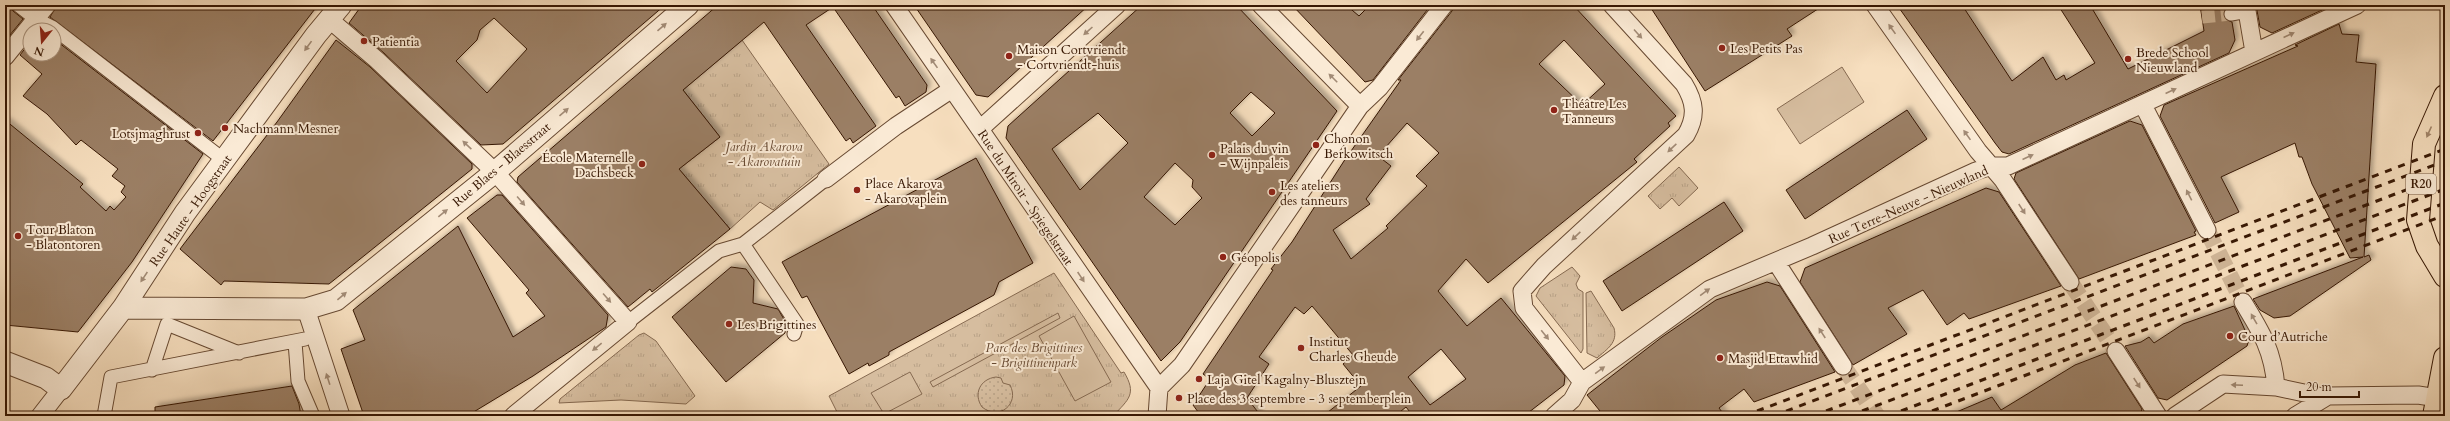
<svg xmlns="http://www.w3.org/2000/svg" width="2450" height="421" viewBox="0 0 2450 421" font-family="Cardo,serif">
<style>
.grass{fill:url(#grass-tufts);stroke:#866a51}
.garden{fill:url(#garden-dots);stroke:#866a51}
.pitch{fill:#d6bd9f;stroke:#866a51}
.building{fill:#9b7f65;stroke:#371703;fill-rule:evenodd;filter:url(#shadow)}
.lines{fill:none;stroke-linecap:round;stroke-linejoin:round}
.pedestrian-tunnel{stroke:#d1b799;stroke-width:13;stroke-dasharray:13 6;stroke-linecap:butt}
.minor-tunnel{stroke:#d1b799;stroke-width:17;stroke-dasharray:17 8;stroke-linecap:butt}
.pedestrian-casing{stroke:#674932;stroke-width:15}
.minor-casing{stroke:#674932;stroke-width:19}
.tertiary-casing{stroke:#674932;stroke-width:23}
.primary-casing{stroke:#371703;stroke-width:24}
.pedestrian{stroke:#faead5;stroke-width:13}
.minor{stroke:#faead5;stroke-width:17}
.tertiary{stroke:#faead5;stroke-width:21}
.primary{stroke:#f7dfbf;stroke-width:22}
.rail{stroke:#371703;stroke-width:3;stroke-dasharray:7 7;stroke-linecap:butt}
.oneway{fill:#a28b76}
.oneway2{fill:#a1856a}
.poi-dot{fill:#8f2418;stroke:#faead5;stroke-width:1.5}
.labels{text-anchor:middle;stroke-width:4;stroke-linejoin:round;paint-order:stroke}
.shield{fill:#faead5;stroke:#725642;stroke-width:1}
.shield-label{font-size:12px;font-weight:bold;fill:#371703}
.poi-label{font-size:13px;fill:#371703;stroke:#faead5;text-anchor:start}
.park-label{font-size:13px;font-style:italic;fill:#674932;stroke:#faead5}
.street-label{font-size:13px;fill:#371703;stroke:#faead5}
</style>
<defs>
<pattern id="grass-tufts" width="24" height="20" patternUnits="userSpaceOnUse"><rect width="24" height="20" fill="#d6bd9f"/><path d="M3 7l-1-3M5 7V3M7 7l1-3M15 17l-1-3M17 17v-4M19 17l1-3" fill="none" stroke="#b8a287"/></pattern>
<pattern id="garden-dots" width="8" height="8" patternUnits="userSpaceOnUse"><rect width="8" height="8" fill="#d6bd9f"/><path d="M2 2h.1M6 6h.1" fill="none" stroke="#b8a287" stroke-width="1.8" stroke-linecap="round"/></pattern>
<filter id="shadow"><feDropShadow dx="3.5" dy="-3.5" stdDeviation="2" flood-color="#0004"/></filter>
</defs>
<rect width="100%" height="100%" fill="#f7dfbf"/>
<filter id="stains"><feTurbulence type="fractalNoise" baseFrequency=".005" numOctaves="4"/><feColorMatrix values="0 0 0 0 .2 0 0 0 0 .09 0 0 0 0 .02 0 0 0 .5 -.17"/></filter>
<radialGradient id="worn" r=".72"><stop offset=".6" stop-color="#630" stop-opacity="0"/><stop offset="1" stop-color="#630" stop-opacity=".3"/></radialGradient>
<path class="grass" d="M 742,40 L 829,164 L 773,210 L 760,202 L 730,229 L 679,169 L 720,137 L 683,90 Z
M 1679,167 L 1698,188 L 1679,206 L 1672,198 L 1660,209 L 1648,196 Z
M 1572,267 L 1580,276 L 1576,284 L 1578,289 L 1583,292 L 1583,349 L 1581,353 L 1536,296 L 1540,288 Z
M 1054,273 L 1121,373 L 1124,372 C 1137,394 1129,399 1113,416 L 839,416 L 829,396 Z
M 1591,291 L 1614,328 C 1618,343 1607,349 1597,358 L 1587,353 L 1586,293 Z
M 644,333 L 656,341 L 695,396 L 686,404 L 621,400 L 559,403 L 560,399 L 639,335 Z"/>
<path class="garden" d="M 996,377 L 1001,378 L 1003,383 L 1010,385 C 1020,404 999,421 982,407 C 973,394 980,379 996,377 Z"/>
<path class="pitch" d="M 1842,67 L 1864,102 L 1800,144 L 1777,109 Z
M 1058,313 L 1060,318 L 933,387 L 930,382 Z
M 1074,316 L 1111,382 L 1075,401 L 1039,336 Z
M 910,372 L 922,394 L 884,414 L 871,393 Z"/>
<path class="building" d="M 5,5 L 10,5 L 13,11 L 23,19 L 5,41 Z
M 57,5 L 318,5 L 213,141 L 50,17 Z
M 362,5 L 665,5 L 503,144 L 481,145 L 384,53 L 349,23 ZM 494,18 L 527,49 L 487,93 L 456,61 L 477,40 L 480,30 Z
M 718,5 L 872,5 L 927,85 L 926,92 L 905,106 L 899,96 L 896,98 L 833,7 L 806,25 L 876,126 L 853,143 L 850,138 L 846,141 L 764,22 L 683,90 L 720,137 L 679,169 L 730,229 L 652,292 L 650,289 L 628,307 L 517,182 L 518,177 Z
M 914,5 L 1089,5 L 988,97 L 976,95 Z
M 1142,5 L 1236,5 L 1337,111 L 1180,342 L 1161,361 L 1006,138 L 1008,126 ZM 1251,92 L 1275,113 L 1252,136 L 1230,113 ZM 1098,113 L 1128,143 L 1080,190 L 1052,149 ZM 1175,163 L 1193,180 L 1192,187 L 1202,198 L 1175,225 L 1144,197 Z
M 1292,5 L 1346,5 L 1359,16 L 1370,5 L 1431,5 L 1373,80 L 1365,82 Z
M 1454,5 L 1573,5 L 1676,116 L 1668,123 L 1670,126 L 1634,159 L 1637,162 L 1488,283 L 1466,259 L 1438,291 L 1467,326 L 1501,298 L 1565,376 L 1564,385 L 1524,416 L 1413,416 L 1406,407 L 1395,416 L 1323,416 L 1361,386 L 1343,364 L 1353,355 L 1312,306 L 1304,314 L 1295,307 L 1259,357 L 1269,364 L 1247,398 L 1261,416 L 1201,416 L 1193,405 L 1210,379 L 1203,374 L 1273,270 L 1271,269 L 1292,242 L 1344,161 L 1401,80 L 1398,80 L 1452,11 ZM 1564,40 L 1605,84 L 1582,105 L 1539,64 ZM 1407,123 L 1439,153 L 1416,176 L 1427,186 L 1386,226 L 1388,228 L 1351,259 L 1333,230 L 1370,204 L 1366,199 L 1391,166 L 1378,156 ZM 1441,349 L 1466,379 L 1430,405 L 1408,377 Z
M 1649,5 L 1824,5 L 1787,29 L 1792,36 L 1705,91 Z
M 1897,5 L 1962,5 L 2012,81 L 2043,57 L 2056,80 L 2064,75 L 2066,80 L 2095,63 L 2058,5 L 2090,5 L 2128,69 L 2204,31 L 2200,5 L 2236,5 L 2226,8 L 2223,15 L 2225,19 L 2232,22 L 2235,40 L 2229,53 L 2009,154 L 2002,152 L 1995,143 Z
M 2256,5 L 2333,5 L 2272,33 L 2260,27 Z
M 2339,24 L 2342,34 L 2359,35 L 2356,62 L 2376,64 L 2364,257 L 2369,255 L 2371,260 L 2290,316 L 2274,318 L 2260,310 L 2253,299 L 2363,257 L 2350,258 L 2312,184 L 2302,157 L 2299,157 L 2295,143 L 2221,177 L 2239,212 L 2215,223 L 2160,116 L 2164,105 L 2298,46 L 2295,45 Z
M 54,39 L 203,154 L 132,262 L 78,332 L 5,325 L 5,120 L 83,184 L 80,187 L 106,211 L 110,206 L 114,210 L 126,197 L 121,192 L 125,186 L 112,176 L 118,169 L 81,140 L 76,145 L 47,114 L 23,96 L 42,74 L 20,55 L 30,42 L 30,54 L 54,54 Z
M 336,40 L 370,67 L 472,164 L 472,169 L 329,284 L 224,281 L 221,285 L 180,249 L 277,122 Z
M 1907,110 L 1927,139 L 1805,219 L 1786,190 Z
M 2130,121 L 2142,125 L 2196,231 L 2194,232 L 2196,235 L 2079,279 L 2014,179 L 2016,173 Z
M 976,158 L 1033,263 L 999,282 L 994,295 L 889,352 L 889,355 L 869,366 L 868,363 L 849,374 L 807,296 L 802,298 L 782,262 Z
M 1986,188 L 1999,192 L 2061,286 L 1969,319 L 1964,313 L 1947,325 L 1923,290 L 1888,308 L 1907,334 L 1853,365 L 1800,282 L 1805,268 Z
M 497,195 L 502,195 L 608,315 L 606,327 L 533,376 L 467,416 L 364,416 L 341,349 L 365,340 L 353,310 L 458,226 L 513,337 L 545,316 L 526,293 L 529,290 L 467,218 Z
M 1724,202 L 1743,231 L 1622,311 L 1603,281 Z
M 731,267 L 746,269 L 754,280 L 753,303 L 778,309 L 785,321 L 785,333 L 726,382 L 672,317 Z
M 1767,282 L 1780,286 L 1835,372 L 1754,402 L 1744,389 L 1719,408 L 1725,416 L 1604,416 L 1587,395 L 1662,337 L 1716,300 Z
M 2234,306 L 2249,339 L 2247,346 L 2167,400 L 2158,398 L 2125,346 L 2141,342 L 2149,337 L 2154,343 L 2183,324 Z
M 2106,353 L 2142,409 L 2140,416 L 1947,416 L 1992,397 L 2001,410 L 2075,365 Z
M 292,386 L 299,404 L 301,416 L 155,416 L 155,407 Z"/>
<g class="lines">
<path class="pedestrian-tunnel" d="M 2202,17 L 2231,14"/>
<path class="minor-tunnel" d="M 2207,230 L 2243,302
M 2070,282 L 2116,351
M 1843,366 L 1877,416"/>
<defs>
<path id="pedestrian" d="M 18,5 L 36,19 L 52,27 L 224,160
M 2231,14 L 2248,11
M 743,244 L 797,324 L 794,334
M 628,322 L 719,251 L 743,244 L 826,179
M 295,342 L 298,381 L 313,416
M 152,370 L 167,324 L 239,353
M 104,416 L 111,377 L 305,339"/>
<path id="minor" d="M 894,5 L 1159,388
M 1261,5 L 1360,106
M 1875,5 L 1978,151 L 2003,180 L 2070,282
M 2246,5 L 2254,52
M 330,20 L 377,60 L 495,172 L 628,322 L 513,416
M 5,57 L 47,5
M 2143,105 L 2207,230
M 980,129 L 1117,5
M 826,179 L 896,126 L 952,89
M 1776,262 L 1843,366
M 2243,302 C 2262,333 2273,351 2276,387
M 306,309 L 341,416
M 2116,351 L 2158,416
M 1582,382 L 1524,308 L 1522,291 L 1544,266 L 1686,135 C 1697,116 1695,102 1684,84 L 1612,5
M 40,416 L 61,389
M 1157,416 L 1159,388 L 1182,365 L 1360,106 L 1380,87 L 1444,5
M 1554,416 L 1572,400 L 1582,382 L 1710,289 L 1812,246 L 1976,171 L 1991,166 L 2008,166 L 2357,5
M 2175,416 L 2223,384 L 2276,387 L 2323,397
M 2295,416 L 2328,396 L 2418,395 L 2438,398"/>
<path id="tertiary" d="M 123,308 L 306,309 L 336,300 L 495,172 L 688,5
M 5,362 L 46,378 L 61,389 L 123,308 L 185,213 L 224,160 L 316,35 L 341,5"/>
<path id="primary" d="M 2445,96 L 2424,144 L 2418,220 L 2427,246 L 2445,276
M 2434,416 L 2445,358"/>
</defs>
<use href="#pedestrian" class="pedestrian-casing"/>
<use href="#minor" class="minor-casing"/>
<use href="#tertiary" class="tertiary-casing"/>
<use href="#primary" class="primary-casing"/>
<use href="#pedestrian" class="pedestrian"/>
<use href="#minor" class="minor"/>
<use href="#tertiary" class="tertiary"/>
<use href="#primary" class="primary"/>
<path class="rail" d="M 1744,416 L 2445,149
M 1773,416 L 2445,161
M 1813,416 L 2445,175
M 1849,416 L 2445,189
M 1888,416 L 2445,203
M 1919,416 L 2445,215"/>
</g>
<defs><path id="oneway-solid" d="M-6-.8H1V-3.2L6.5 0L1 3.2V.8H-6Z"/></defs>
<g class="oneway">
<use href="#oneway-solid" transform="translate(662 27) rotate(-41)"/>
<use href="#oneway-solid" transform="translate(1892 29) rotate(-125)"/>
<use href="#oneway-solid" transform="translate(1088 31) rotate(138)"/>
<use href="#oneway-solid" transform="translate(1638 34) rotate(48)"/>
<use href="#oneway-solid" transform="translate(2289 35) rotate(-25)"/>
<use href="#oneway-solid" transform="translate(1420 36) rotate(128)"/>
<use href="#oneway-solid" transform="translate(308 46) rotate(126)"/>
<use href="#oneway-solid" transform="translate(934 63) rotate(-125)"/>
<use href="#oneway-solid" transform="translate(1333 78) rotate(-135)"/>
<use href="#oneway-solid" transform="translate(2171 91) rotate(-25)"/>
<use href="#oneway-solid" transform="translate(564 112) rotate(-41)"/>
<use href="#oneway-solid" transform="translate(1967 135) rotate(-125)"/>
<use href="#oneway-solid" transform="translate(467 145) rotate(-137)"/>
<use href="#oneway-solid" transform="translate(1672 148) rotate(137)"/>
<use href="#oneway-solid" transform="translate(2028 157) rotate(-24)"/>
<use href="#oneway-solid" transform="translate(2189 195) rotate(-117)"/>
<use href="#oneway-solid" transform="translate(521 201) rotate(49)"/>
<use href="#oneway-solid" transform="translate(2022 209) rotate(57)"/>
<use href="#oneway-solid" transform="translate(443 213) rotate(-39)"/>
<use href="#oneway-solid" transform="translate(1576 236) rotate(137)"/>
<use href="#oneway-solid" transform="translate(144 277) rotate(124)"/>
<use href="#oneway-solid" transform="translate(1081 277) rotate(56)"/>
<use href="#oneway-solid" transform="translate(1705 292) rotate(-36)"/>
<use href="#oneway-solid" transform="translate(342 296) rotate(-40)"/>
<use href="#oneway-solid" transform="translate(607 298) rotate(49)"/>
<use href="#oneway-solid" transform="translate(2254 319) rotate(-120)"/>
<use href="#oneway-solid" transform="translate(1822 333) rotate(-123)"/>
<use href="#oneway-solid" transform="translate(1545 335) rotate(51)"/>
<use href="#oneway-solid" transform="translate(597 347) rotate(141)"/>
<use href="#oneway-solid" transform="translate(1600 370) rotate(-36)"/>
<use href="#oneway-solid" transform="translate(328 379) rotate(-108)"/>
<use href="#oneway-solid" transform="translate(2137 383) rotate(57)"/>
<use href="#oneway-solid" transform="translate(2237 385) rotate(-177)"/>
</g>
<use class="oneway2" href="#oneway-solid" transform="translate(2429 132) rotate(114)"/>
<g class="poi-dot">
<circle cx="364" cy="41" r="4"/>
<circle cx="1722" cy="48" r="4"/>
<circle cx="1009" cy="56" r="4"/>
<circle cx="2128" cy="59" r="4"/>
<circle cx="1554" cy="110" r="4"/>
<circle cx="225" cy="128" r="4"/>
<circle cx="198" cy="133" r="4"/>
<circle cx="1316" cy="145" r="4"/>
<circle cx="1212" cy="155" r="4"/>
<circle cx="642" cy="164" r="4"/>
<circle cx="857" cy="190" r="4"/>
<circle cx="1272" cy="192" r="4"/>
<circle cx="18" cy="236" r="4"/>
<circle cx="1223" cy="257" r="4"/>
<circle cx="729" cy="324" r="4"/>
<circle cx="2230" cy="336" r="4"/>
<circle cx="1301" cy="348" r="4"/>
<circle cx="1720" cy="358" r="4"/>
<circle cx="1199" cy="379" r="4"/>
<circle cx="1179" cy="398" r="4"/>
</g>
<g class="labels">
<rect class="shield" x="2406" y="174" width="30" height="20" rx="3"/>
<g class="shield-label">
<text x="2421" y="188">R20</text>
</g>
<g class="poi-label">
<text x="372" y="46">Patientia</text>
<text x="1730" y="53">Les Petits Pas</text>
<text x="1017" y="54">Maison Cortvriendt<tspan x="1017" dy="15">- Cortvriendt-huis</tspan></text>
<text x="2136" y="57">Brede School<tspan x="2136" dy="15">Nieuwland</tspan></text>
<text x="1562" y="108">Théâtre Les<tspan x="1562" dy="15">Tanneurs</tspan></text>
<text x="233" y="133">Nachmann Mesner</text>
<text x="190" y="138" text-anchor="end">Lotsjmaghrust</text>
<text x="1324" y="143">Chonon<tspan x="1324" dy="15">Berkowitsch</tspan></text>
<text x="1220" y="153">Palais du vin<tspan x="1220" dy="15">- Wijnpaleis</tspan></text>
<text x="634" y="162" text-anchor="end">École Maternelle<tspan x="634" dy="15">Dachsbeck</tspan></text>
<text x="865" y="188">Place Akarova<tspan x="865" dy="15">- Akarovaplein</tspan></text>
<text x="1280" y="190">Les ateliers<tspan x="1280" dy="15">des tanneurs</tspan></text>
<text x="26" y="234">Tour Blaton<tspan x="26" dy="15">- Blatontoren</tspan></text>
<text x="1231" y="262">Géopolis</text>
<text x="737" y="329">Les Brigittines</text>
<text x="2238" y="341">Cour d’Autriche</text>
<text x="1309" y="346">Institut<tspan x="1309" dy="15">Charles Gheude</tspan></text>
<text x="1728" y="363">Masjid Ettawhid</text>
<text x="1207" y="384">Laja Gitel Kagalny-Blusztejn</text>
<text x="1187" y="403">Place des 3 septembre - 3 septemberplein</text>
</g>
<g class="park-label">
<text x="764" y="151">Jardin Akarova<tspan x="764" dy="15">- Akarovatuin</tspan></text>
<text x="1034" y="352">Parc des Brigittines<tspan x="1034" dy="15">- Brigittinenpark</tspan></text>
</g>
<g class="street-label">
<text transform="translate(501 164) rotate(-40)" y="5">Rue Blaes - Blaesstraat</text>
<text transform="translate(1026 197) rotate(56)" y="5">Rue du Miroir - Spiegelstraat</text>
<text transform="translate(1908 204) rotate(-24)" y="5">Rue Terre-Neuve - Nieuwland</text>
<text transform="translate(190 210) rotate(-55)" y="5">Rue Haute - Hoogstraat</text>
</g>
</g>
<rect width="2450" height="421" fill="none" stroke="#f7dfbf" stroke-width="20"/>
<rect x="6" y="6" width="2438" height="409" fill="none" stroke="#371703" stroke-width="2"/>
<rect x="10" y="10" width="2430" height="401" fill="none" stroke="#371703"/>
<g transform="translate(42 42) rotate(197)"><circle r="19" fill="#faead5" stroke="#ac9681"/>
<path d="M0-3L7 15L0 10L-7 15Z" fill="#8f2418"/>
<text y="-6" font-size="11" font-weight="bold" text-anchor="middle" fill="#371703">N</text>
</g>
<path d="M2300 391v6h59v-6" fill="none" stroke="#371703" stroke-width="2"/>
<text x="2306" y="391" font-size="12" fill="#371703" stroke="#faead5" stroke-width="3" paint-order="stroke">20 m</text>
<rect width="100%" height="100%" filter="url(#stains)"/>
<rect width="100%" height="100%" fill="url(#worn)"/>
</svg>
